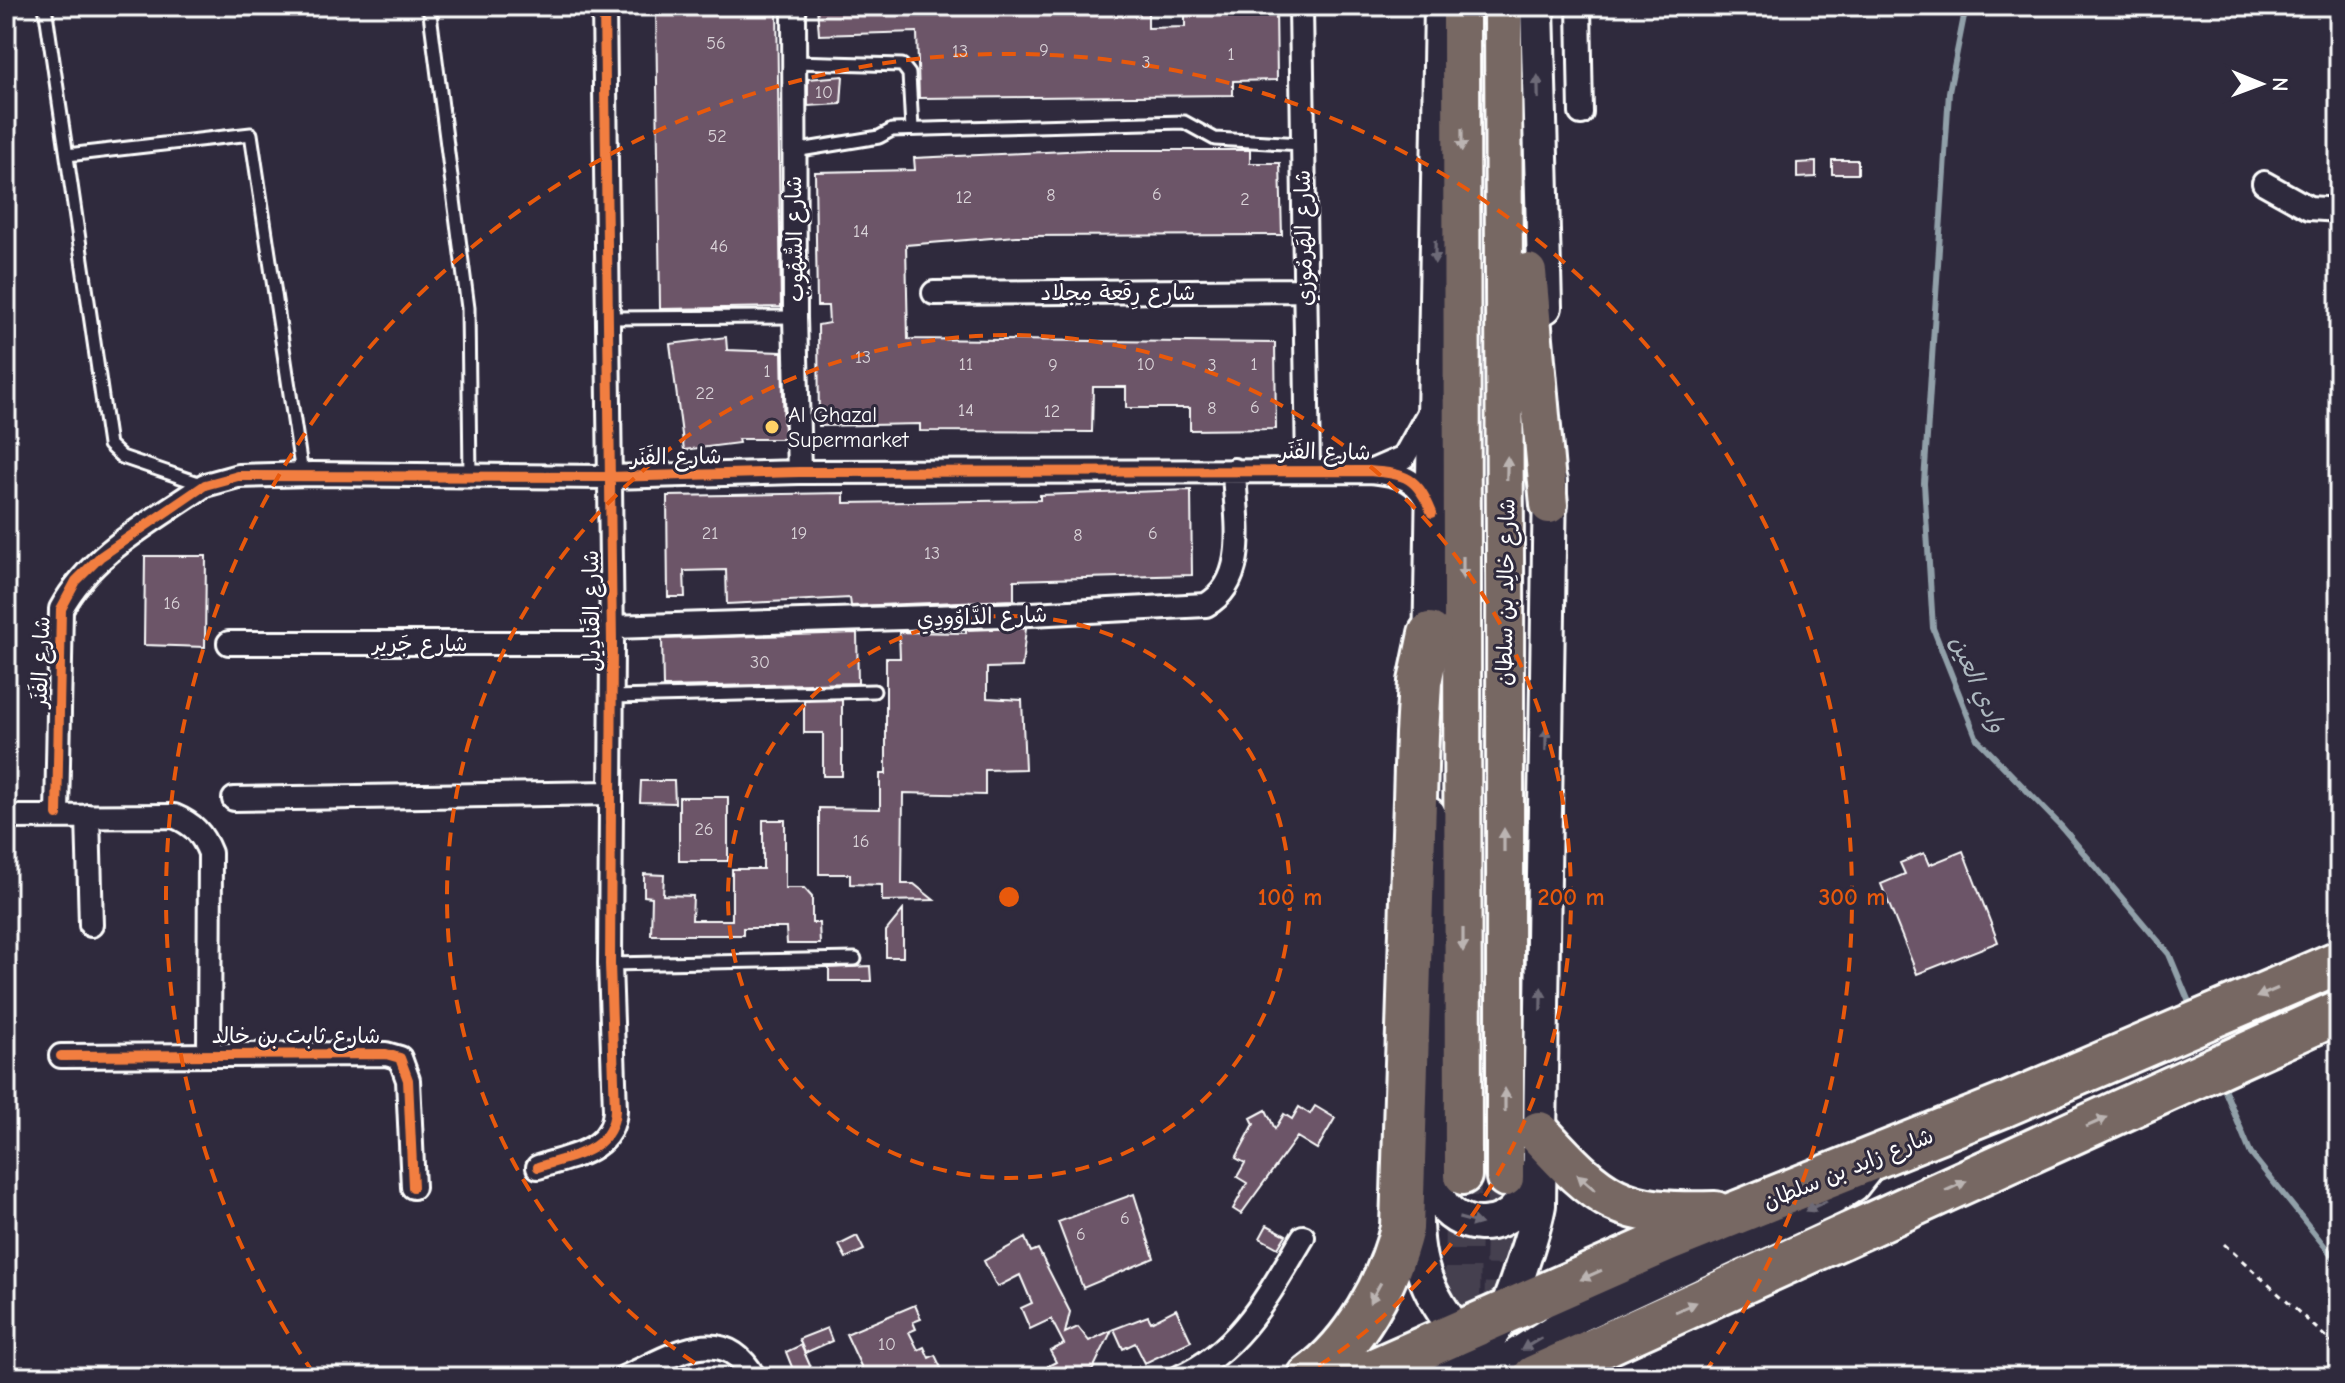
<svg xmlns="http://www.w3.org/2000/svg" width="2345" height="1383" viewBox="0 0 2345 1383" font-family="'Comic Neue','Playpen Sans Arabic',sans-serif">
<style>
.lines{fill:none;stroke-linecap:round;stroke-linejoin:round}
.stream{stroke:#91a0a9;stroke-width:6}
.building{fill:#6c5568;stroke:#fff;stroke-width:2}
.primary-tunnel{stroke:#443f50;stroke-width:36;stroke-dasharray:36 18;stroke-linecap:butt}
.lane-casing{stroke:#fff;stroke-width:17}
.street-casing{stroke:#fff;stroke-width:28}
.secondary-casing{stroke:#fff;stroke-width:38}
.primary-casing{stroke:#fff;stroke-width:42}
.highway-casing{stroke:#fff;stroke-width:48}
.path{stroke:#fff;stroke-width:3;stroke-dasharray:6 6;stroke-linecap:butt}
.lane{stroke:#2f2a3d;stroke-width:11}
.street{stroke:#2f2a3d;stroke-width:22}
.secondary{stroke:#2f2a3d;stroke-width:32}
.primary{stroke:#776864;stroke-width:36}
.highway{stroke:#776864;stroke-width:42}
.cycleway-casing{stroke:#2f2a3d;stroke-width:15}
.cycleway{stroke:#f27e40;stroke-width:10}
.oneway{fill:#6d6a77}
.oneway2{fill:#bbb4b2}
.ring{fill:none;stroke:#e8590c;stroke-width:4;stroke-dasharray:14 10}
.poi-dot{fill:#ffd166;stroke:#2f2a3d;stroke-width:3}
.labels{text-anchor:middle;stroke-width:6;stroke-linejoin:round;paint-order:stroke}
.number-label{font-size:18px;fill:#dad4d9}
.street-label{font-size:22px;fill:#fff;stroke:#2f2a3d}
.poi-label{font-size:22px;fill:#fff;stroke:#2f2a3d;text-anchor:start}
.water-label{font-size:24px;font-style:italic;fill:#adb8bf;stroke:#2f2a3d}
.centre{fill:#e8590c;stroke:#2f2a3d;stroke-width:4}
.ring-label{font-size:24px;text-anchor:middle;font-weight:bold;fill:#e8590c;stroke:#2f2a3d;stroke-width:6;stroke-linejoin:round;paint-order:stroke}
</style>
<rect width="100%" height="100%" fill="#2f2a3d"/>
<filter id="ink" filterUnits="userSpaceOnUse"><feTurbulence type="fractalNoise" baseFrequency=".0125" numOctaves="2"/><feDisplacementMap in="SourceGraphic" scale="16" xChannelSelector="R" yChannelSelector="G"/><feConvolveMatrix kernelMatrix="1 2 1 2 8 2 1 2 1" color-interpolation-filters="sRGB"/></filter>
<g filter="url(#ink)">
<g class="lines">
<path class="stream" d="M 1966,6 L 1949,92 L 1924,483 L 1933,628 L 1977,739 L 2061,826 L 2169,954 L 2191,1007
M 2221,1081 L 2251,1154 L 2339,1264"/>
</g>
<path class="building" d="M 656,6 L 777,6 L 781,307 L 660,309 Z
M 817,6 L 1148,6 L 1148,28 L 1185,27 L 1185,6 L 1276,6 L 1277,80 L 1233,81 L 1233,95 L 919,98 L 917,32 L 819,35 Z
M 843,76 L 841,104 L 808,106 L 808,79 Z
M 1088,150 L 1250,150 L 1250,163 L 1280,163 L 1282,235 L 1016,236 L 906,245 L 908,339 L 1275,343 L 1276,429 L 1190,430 L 1190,408 L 1126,408 L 1126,387 L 1093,387 L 1092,432 L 920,431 L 920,424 L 819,426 L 818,325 L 829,323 L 828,306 L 817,306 L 815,172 L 915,170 L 914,158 Z
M 1832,160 L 1858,160 L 1858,174 L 1832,174 Z
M 1816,162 L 1816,177 L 1797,178 L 1797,163 Z
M 726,337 L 727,350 L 782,352 L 784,439 L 738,439 L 739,443 L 684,450 L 670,344 Z
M 1191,490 L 1192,575 L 1014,580 L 1014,600 L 851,606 L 850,598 L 727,604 L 726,570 L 684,571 L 685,597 L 668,597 L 667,496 L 844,493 L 844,503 L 1040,500 L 1040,495 Z
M 145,556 L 206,556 L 205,647 L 144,645 Z
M 1026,628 L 1022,667 L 987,668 L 987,698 L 1022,700 L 1025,769 L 985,770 L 985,795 L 903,793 L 902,884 L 914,884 L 934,900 L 882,901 L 882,885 L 850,884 L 850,874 L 819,874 L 819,808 L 880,809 L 880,774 L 886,774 L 886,658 L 900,658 L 899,632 L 966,633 L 966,630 Z
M 857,633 L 858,683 L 663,687 L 662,639 Z
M 842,700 L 842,776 L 823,776 L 823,733 L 804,733 L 804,701 Z
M 641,781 L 674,781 L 675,803 L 640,802 Z
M 679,797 L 728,797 L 728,861 L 679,861 Z
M 763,820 L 785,820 L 785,888 L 804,888 L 812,897 L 812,923 L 819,923 L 820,944 L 787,944 L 786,928 L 743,928 L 743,935 L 651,935 L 652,897 L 644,896 L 644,874 L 664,875 L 663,895 L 693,896 L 692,920 L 732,920 L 732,869 L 763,869 Z
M 1963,851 L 1998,942 L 1917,974 L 1881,884 L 1905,874 L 1900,863 L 1924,853 L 1929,865 Z
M 903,910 L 903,957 L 886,957 L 886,931 Z
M 870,966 L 871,981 L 829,981 L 829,968 Z
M 1315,1106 L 1335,1118 L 1317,1149 L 1297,1137 L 1241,1214 L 1233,1209 L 1247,1183 L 1237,1177 L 1245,1163 L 1236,1158 L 1254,1124 L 1251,1118 L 1266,1110 L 1275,1129 L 1284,1114 L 1292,1119 L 1299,1107 L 1310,1114 Z
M 1134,1194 L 1154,1258 L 1083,1288 L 1058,1222 Z
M 1267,1225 L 1286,1235 L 1278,1248 L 1260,1238 Z
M 857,1236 L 864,1250 L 846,1258 L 839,1245 Z
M 1025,1238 L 1031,1252 L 1038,1249 L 1070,1312 L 1065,1333 L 1078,1327 L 1089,1341 L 1112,1330 L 1093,1369 L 1078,1377 L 1054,1377 L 1048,1366 L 1056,1362 L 1050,1351 L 1064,1344 L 1051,1319 L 1030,1329 L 1021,1308 L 1032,1303 L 1020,1275 L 997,1287 L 984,1261 Z
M 915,1305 L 921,1319 L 913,1322 L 916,1329 L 909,1332 L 918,1350 L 924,1347 L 929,1358 L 935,1355 L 942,1370 L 926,1377 L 866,1377 L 846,1334 Z
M 1176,1309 L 1191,1341 L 1145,1363 L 1135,1343 L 1123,1349 L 1114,1329 L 1148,1316 L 1151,1322 Z
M 827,1328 L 832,1341 L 805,1353 L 799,1339 Z
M 801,1345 L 815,1377 L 796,1377 L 786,1352 Z"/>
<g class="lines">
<path class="primary-tunnel" d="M 1502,1319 L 1505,1187
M 1462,1358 L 1463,1176"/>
<defs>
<path id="lane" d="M 45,6 L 109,445 L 122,457 L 204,485
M 429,6 L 468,308 L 470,477
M 793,62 L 902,65 L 909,74 L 912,129
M 794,151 L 879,137 L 892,130 L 1184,122 L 1215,139 L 1302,144
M 67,155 L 251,134 L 302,474
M 610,318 L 795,317
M 612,697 L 874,691
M 610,964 L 855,959"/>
<path id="street" d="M 794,6 L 795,317 L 799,472
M 1301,6 L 1308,470
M 1579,6 L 1581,113
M 2264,183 L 2309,208 L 2339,210
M 934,293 L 1303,290
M 1374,470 L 1404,457 L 1432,407
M 611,627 L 1031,614 L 1206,605 C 1251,580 1235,514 1234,470
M 229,643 L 612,643
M 234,799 L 611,793
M 57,815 L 61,609 C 92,552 152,522 205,485 L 238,476 L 312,474 L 609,477 L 799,472 L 1369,471 C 1401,474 1418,478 1430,508
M 88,816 L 91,925
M 6,817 L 174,816 C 193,824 202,833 210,853 L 209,1055
M 61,1056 L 386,1054 L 400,1058 L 408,1080 L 413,1187
M 538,1167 C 571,1156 613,1152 615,1110 L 610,964 L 612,643 L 604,6
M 625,1377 C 669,1358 722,1319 754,1377
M 1180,1377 C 1242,1349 1269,1293 1303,1237"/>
<path id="secondary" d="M 1537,6 L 1545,307
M 1430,655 L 1441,6
M 1429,814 L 1437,892 L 1431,1151 C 1431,1167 1431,1186 1440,1200 C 1456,1229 1499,1233 1519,1205 C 1527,1195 1531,1182 1536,1171
M 1416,1209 C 1414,1296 1448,1309 1487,1377
M 1434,1377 C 1490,1349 1501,1329 1520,1271 C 1527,1249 1535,1228 1539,1205 L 1550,481
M 1482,1377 L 1578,1316 L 1833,1198 L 1853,1185 L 1872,1161"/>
<path id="primary" d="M 1461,6 L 1463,1176
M 1503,6 C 1507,397 1504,787 1505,1178
M 1528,272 L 1549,505"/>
<path id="highway" d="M 1539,1133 C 1601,1201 1620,1216 1715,1213
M 1309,1377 C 1354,1345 1389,1282 1402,1228 L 1417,734 L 1420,682 L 1430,634
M 1358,1377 L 1666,1241 L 2005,1105 L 2339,962
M 1534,1377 L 2339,1012"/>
</defs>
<use href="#lane" class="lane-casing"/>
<use href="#street" class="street-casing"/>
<use href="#secondary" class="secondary-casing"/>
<use href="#primary" class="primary-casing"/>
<use href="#highway" class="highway-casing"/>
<path class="path" d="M 2224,1244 L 2339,1349"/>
<use href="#lane" class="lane"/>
<use href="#street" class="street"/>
<use href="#secondary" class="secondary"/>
<use href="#primary" class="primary"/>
<use href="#highway" class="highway"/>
<defs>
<path id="cycleway" d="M 57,815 L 61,609 L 76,581 L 100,557 L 205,485 L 238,476 L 609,477 L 799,472 L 1369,471 C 1407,474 1417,477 1432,513
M 61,1056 L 386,1054 L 400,1058 L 408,1080 L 413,1187
M 538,1167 C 571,1156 613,1152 615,1110 L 610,964 L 612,643 L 604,6"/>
</defs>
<use href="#cycleway" class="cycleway-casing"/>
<use href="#cycleway" class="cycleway"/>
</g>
<defs><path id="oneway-solid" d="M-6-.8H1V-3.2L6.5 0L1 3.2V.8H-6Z" transform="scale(2)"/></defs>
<g class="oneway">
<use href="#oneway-solid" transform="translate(1538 87) rotate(-91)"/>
<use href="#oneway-solid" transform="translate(1435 252) rotate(91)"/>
<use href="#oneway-solid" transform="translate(1546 739) rotate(-89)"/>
<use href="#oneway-solid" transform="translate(1541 999) rotate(-89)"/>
<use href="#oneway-solid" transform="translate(1816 1206) rotate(155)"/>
<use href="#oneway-solid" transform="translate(1470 1221) rotate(15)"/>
<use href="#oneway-solid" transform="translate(1531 1344) rotate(149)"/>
</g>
<g class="oneway2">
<use href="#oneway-solid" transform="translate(1462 140) rotate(90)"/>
<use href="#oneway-solid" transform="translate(1507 468) rotate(-89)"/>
<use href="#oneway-solid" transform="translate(1463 568) rotate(90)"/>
<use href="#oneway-solid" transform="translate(1504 840) rotate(-90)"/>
<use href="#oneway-solid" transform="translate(1463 940) rotate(90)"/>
<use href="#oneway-solid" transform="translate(2267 993) rotate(157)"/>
<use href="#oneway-solid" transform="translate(1505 1100) rotate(-90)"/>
<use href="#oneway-solid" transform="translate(2097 1122) rotate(-24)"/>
<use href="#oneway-solid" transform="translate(1586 1182) rotate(-139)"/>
<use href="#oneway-solid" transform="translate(1956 1186) rotate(-25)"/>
<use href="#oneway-solid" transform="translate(1591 1275) rotate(156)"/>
<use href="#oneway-solid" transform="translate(1375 1293) rotate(119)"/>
<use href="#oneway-solid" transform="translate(1686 1307) rotate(-24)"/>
</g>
</g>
<g class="ring">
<circle cx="1009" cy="897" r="281"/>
<path d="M715 1376A562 562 0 1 1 1303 1376"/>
<path d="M314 1374A843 843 0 1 1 1704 1374"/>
</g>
<circle class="poi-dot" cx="772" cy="427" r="8"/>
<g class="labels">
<g class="number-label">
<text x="716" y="49">56</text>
<text x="1044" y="56">9</text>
<text x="960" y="57">13</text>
<text x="1231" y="60">1</text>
<text x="1146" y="68">3</text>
<text x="824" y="98">10</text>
<text x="717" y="142">52</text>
<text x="1157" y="200">6</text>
<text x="1051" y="201">8</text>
<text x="964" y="203">12</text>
<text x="1245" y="205">2</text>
<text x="861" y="237">14</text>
<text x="719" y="252">46</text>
<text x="863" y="363">13</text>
<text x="966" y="370">11</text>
<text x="1146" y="370">10</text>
<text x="1254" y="370">1</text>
<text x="1053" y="371">9</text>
<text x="1212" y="371">3</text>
<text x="767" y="377">1</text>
<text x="705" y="399">22</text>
<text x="1255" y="413">6</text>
<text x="1212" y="414">8</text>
<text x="966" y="416">14</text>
<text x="1052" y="417">12</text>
<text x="710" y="539">21</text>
<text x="799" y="539">19</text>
<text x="1153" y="539">6</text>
<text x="1078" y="541">8</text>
<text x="932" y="559">13</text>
<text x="172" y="609">16</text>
<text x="760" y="668">30</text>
<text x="704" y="835">26</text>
<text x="861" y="847">16</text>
<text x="1125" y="1224">6</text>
<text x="1081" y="1240">6</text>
<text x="887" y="1350">10</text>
</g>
<g class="street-label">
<text transform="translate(1303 238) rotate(-91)" y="8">شارع الهَرمُوزي</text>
<text transform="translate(794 239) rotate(-91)" y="8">شارع السُّهُوب</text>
<text x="1118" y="300">شارع رِقعة مِجلاد</text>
<text transform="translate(1325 451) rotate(1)" y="8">شارع الفَنَر</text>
<text transform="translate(676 456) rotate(-1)" y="8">شارع الفَنَر</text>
<text transform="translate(1505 592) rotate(-89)" y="8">شارع خالِد بن سلطان</text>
<text transform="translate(591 611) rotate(-91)" y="8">شارع القَنادِيل</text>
<text transform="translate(982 616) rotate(-2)" y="8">شارع الدَّاوُودِي</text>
<text x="420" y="651">شارع جَرير</text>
<text transform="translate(40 662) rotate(-88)" y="8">شارع الفَنَر</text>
<text x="296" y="1043">شارع ثابت بن خالد</text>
<text transform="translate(1848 1168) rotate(-22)" y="8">شارع زايد بن سلطان</text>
</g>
<g class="poi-label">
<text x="788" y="422">Al Ghazal<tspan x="788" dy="25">Supermarket</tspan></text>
</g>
<g class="water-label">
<text transform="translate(1978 684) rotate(66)" y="8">وادي العين</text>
</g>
</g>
<circle cx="1009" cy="897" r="12" class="centre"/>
<g class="ring-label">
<text x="1290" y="905">100 m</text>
<text x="1571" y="905">200 m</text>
<text x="1852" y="905">300 m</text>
</g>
<rect width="2345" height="1383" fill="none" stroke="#2f2a3d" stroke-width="32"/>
<rect x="16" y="16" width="2313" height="1351" fill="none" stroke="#fff" stroke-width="3" filter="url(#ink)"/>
<g transform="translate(2261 84) rotate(91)" stroke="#2f2a3d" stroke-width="6" paint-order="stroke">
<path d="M0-6L14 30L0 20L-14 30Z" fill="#ffffff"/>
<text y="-12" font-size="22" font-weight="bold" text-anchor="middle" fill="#ffffff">N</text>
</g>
</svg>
